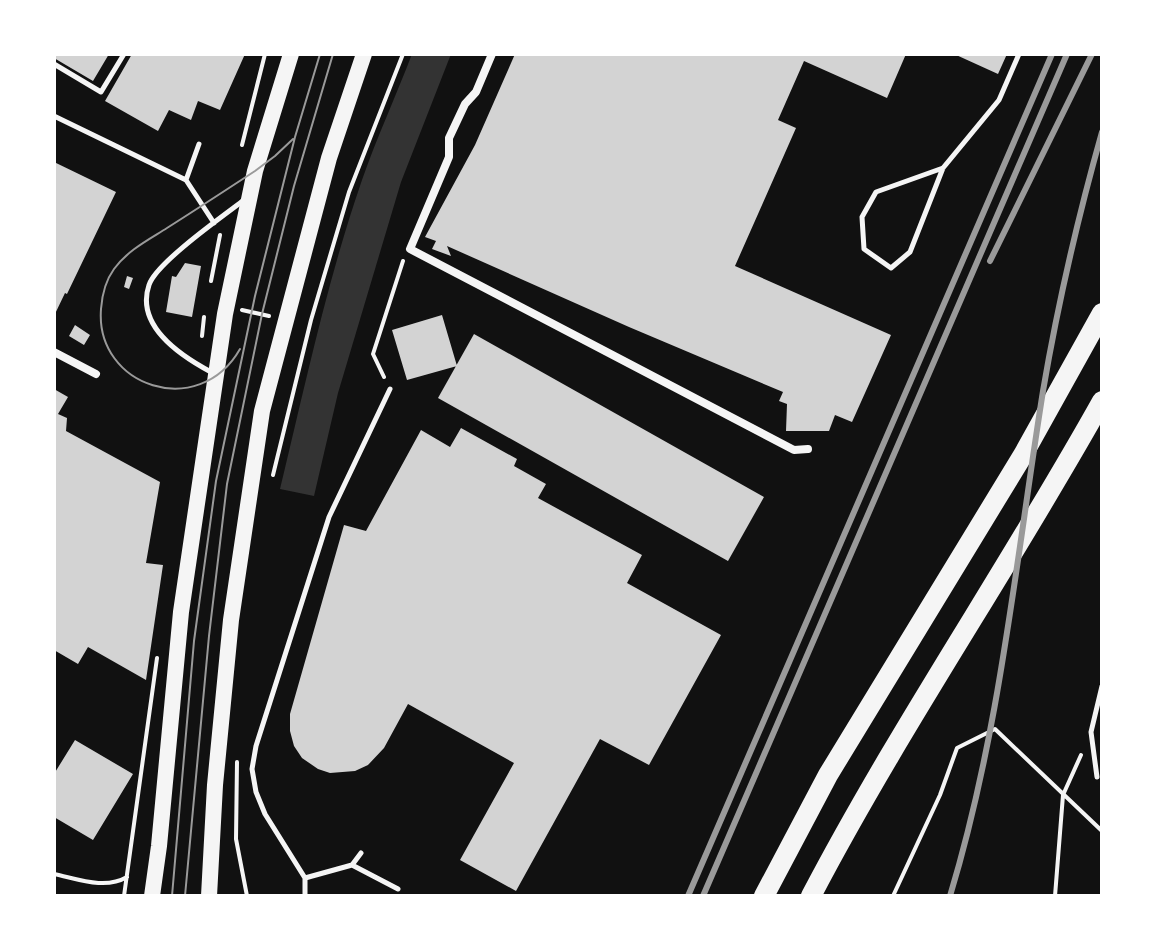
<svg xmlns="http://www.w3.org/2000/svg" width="1156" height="950" viewBox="0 0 1156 950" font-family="Inter,sans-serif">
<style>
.water{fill:#333}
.building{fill:#d3d3d3}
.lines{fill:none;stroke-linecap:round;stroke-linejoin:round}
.path{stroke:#f5f5f5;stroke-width:4}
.service{stroke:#f5f5f5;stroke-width:5}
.minor{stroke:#f5f5f5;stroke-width:8}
.secondary{stroke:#f5f5f5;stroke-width:16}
.motorway{stroke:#f5f5f5;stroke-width:20}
.tram{stroke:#9a9a9a;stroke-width:2}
.rail{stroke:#9a9a9a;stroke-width:6}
</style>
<rect width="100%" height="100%" fill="#111"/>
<path class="water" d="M 412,54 L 451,54 L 401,182 L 338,393 L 314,496 L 280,489 C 305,386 327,281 362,180 C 377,137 396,96 412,54 Z"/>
<path class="building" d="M 54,54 L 109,54 L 93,81 L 54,58 Z
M 132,54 L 245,54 L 220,110 L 198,101 L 191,120 L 169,110 L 158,131 L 105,101 Z
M 515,54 L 906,54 L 887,98 L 804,61 L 778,120 L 796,128 L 735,266 L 891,335 L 852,422 L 835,415 L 829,431 L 786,431 L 787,404 L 779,401 L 783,392 L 629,327 L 447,246 L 451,256 L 432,249 L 436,241 L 425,237 L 475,145 Z
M 954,54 L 1007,54 L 998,74 Z
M 54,162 L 116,192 L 67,294 L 65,293 L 54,316 Z
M 185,263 L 201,266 L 192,317 L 166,312 L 172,276 L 176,277 Z
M 127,276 L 133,278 L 129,289 L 124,287 Z
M 442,315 L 457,366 L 407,380 L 392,330 Z
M 75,325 L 90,335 L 84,345 L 69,336 Z
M 474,334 L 764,497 L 728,561 L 438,398 Z
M 54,389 L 68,397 L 58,414 L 67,418 L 66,431 L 160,482 L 146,563 L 163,565 L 146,680 L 88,647 L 78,664 L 54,650 Z
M 461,428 L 517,459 L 514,466 L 546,484 L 538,498 L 642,555 L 627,583 L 721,635 L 649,765 L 600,739 L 516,891 L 460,860 L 514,763 L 408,704 L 384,748 L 368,765 L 355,771 L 330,773 L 318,769 L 302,758 L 294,746 L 290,731 L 290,714 L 344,525 L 366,531 L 421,430 L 450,447 Z
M 75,740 L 133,774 L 93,840 L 54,817 L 54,774 Z"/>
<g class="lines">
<path class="path" d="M 242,145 L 265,54
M 211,281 L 220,235
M 242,310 L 269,316
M 202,336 L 204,317
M 384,377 L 373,354 L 403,261
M 273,475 L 311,320 L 349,192 L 403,54
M 237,762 L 236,839 L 247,896
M 54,874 C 78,879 105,890 127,877
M 124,896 L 157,658
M 893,896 L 940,795 L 957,748 L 995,729 L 1102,831
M 1055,896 L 1063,795 L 1081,755"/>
<path class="service" d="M 54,64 L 101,92 L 124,54
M 54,116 L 186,180 L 214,223
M 943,168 L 876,192 L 862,217 L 864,249 L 891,268 L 910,252 L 943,168 L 999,100 L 1019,54
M 186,180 L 199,144
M 211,372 C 181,356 135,326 149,285 C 156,263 223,216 244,200
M 1097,777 L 1091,732 L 1102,686
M 352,865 L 398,889
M 305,878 L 352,865 L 361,853
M 305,896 L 305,878 L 265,814 L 256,792 L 252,769 L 256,746 L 329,517 L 390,389"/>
<path class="minor" d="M 492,54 L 476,92 L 465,104 L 449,138 L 449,157 L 410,249 L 794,450 L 808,449
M 54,352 L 96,374"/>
<path class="secondary" d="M 152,896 L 159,846 L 181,612 L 225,314 L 255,171 L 291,54
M 209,896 L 215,785 L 231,620 L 262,411 L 329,158 L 364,54"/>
<path class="motorway" d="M 764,896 L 828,775 L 1023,455 L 1102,313
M 811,896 C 900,726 1009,568 1102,401"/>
<path class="tram" d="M 240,349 C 199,421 95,387 101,309 C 102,295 106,280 114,269 C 128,250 148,240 167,228 C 197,209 226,190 255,171 L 275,156 L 293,139
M 172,896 L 194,641 L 216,481 L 255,296 L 295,137 L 320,54
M 185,896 L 209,636 L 227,484 L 262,314 L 294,186 L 333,54"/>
<path class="rail" d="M 990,261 L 1092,54
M 688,896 L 1052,54
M 703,896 L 1067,54
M 950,896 C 1000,731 1016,560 1043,391 C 1058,303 1078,217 1102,132"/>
</g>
<rect width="1156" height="950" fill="none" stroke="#ffffff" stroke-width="112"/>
</svg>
